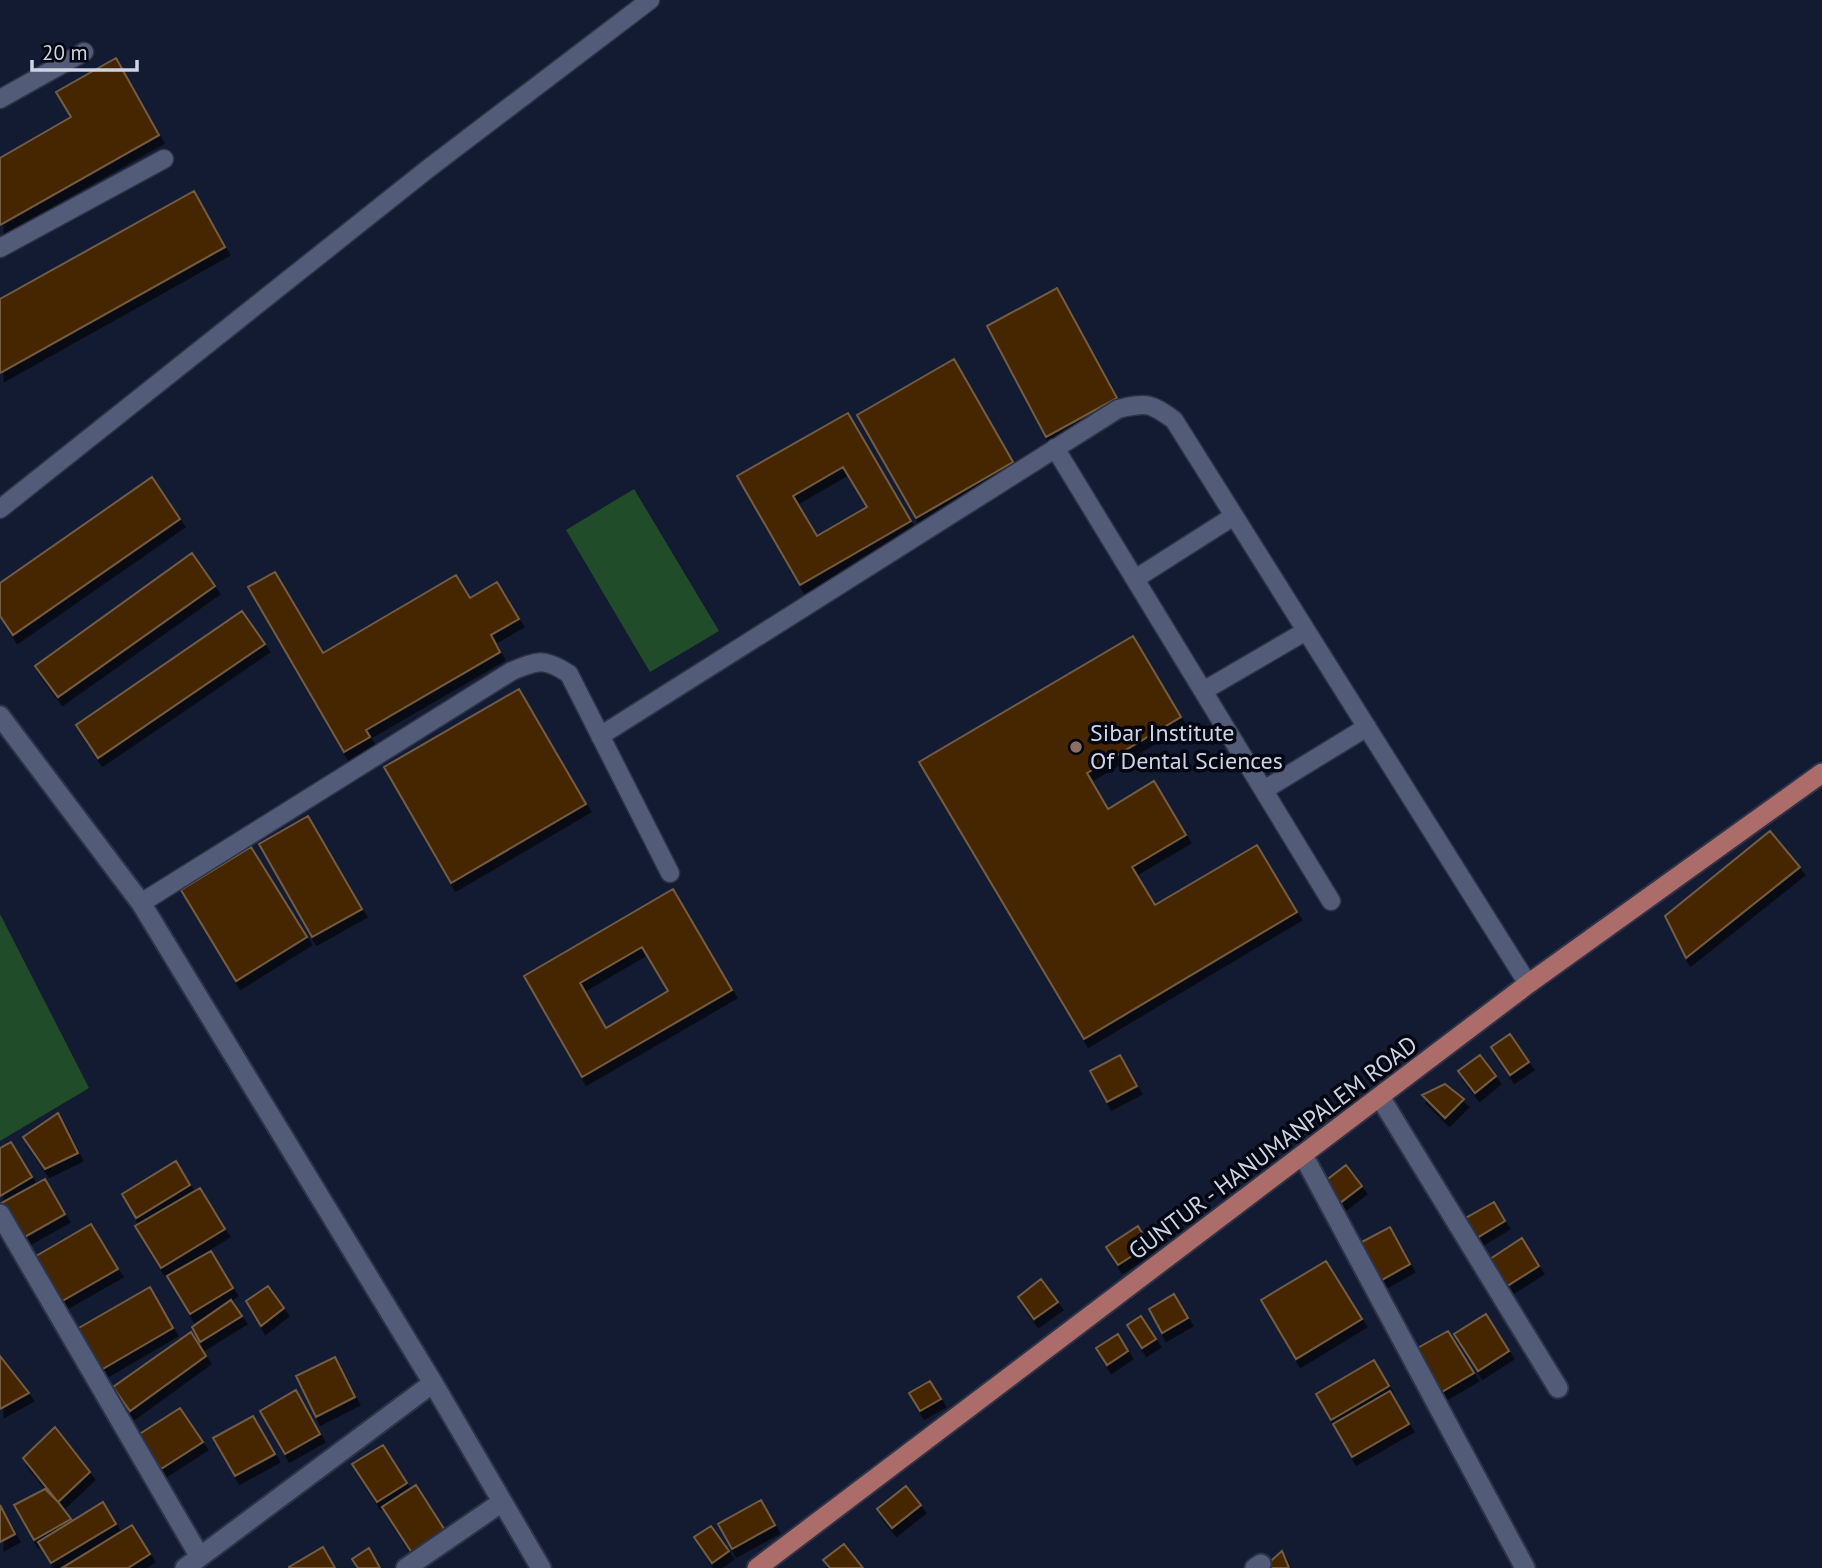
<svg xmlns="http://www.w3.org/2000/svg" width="1822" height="1568" viewBox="0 0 1822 1568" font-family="'PT Sans',sans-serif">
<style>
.green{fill:#214c29}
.building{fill:#452800;stroke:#735c42;stroke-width:2;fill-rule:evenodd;filter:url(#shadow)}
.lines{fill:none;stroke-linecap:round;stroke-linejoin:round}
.service-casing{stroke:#2f3347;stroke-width:21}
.minor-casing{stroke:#2f3347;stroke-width:23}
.primary-casing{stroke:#2f3347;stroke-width:23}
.service{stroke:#525c79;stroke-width:18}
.minor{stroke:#525c79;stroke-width:19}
.primary{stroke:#ac6c69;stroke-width:19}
.education-dot{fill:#8d6e63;stroke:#040611;stroke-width:2.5}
.labels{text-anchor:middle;stroke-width:7;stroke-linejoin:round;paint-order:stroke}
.poi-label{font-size:24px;fill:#ced4e5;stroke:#040611;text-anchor:start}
.street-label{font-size:24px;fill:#ced4e5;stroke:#040611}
</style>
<defs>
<filter id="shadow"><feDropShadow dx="4.5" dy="8" stdDeviation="0" flood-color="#0009"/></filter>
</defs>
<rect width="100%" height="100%" fill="#131b33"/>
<path class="green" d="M 634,489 L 719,631 L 650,672 L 566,530 Z
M 0,914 L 89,1088 L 0,1141 Z"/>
<path class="building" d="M 116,58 L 159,135 L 0,225 L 0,158 L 71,117 L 56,92 Z
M 194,191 L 225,247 L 0,373 L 0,299 Z
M 1057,288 L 1117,398 L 1046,437 L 987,326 Z
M 954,359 L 1013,462 L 916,518 L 857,415 Z
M 848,413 L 911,521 L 800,585 L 737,476 ZM 843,467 L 867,507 L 817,536 L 793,496 Z
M 152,477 L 180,519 L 13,635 L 0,616 L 0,583 Z
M 192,553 L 215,586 L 58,697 L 35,666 Z
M 275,572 L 323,653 L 456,575 L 470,598 L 497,582 L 519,619 L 491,635 L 500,652 L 366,730 L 370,737 L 344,752 L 248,587 Z
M 242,611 L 265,644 L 98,758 L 76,725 Z
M 1133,636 L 1181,717 L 1087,773 L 1108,809 L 1154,781 L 1186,835 L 1132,867 L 1155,905 L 1257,845 L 1297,912 L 1084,1039 L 919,762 Z
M 519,689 L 586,804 L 451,883 L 384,767 Z
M 308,816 L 362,909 L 312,937 L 259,844 Z
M 1770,831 L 1800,867 L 1686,958 L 1665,916 Z
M 251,847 L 307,937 L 236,981 L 181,890 Z
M 673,889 L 732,990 L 582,1077 L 524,976 ZM 642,947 L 668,991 L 606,1028 L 580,983 Z
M 1510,1034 L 1529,1062 L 1510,1075 L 1491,1047 Z
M 1120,1055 L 1137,1086 L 1107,1102 L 1090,1071 Z
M 1480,1055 L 1496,1076 L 1475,1093 L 1458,1071 Z
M 1445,1084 L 1464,1099 L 1445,1118 L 1422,1095 Z
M 58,1113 L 78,1153 L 45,1169 L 23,1137 Z
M 11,1142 L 32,1177 L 0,1196 L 0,1148 Z
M 176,1161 L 190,1185 L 136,1218 L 122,1194 Z
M 1346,1165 L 1362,1186 L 1340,1203 L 1324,1182 Z
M 45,1179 L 65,1214 L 19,1240 L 0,1204 Z
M 200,1188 L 225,1229 L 161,1268 L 135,1226 Z
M 1494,1202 L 1505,1221 L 1475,1239 L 1464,1219 Z
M 91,1224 L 118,1269 L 57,1304 L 31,1259 Z
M 1138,1226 L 1149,1245 L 1118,1265 L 1106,1247 Z
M 1390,1227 L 1410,1264 L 1378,1282 L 1358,1244 Z
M 1522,1238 L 1539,1266 L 1504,1288 L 1487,1261 Z
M 211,1251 L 233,1288 L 190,1314 L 167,1276 Z
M 1326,1261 L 1362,1319 L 1296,1359 L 1261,1300 Z
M 1041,1279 L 1058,1302 L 1034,1319 L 1018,1297 Z
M 268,1286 L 284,1308 L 261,1326 L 246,1301 Z
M 150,1287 L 173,1328 L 101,1370 L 77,1329 Z
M 1174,1294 L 1188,1318 L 1162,1333 L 1149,1309 Z
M 231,1300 L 242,1316 L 200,1342 L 192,1327 Z
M 1486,1314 L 1509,1351 L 1478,1371 L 1454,1334 Z
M 1141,1316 L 1156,1339 L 1142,1348 L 1127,1325 Z
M 1448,1331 L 1474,1373 L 1440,1393 L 1414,1350 Z
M 191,1332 L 206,1356 L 130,1411 L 113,1387 Z
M 1118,1334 L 1128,1351 L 1107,1365 L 1096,1348 Z
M 0,1356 L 29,1393 L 0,1409 Z
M 335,1357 L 355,1397 L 316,1417 L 296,1376 Z
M 1374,1360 L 1389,1386 L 1331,1420 L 1316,1394 Z
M 930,1381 L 941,1399 L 920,1411 L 909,1393 Z
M 296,1390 L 320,1434 L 285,1454 L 260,1411 Z
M 1390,1391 L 1409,1424 L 1352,1457 L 1333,1424 Z
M 180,1408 L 203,1442 L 161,1469 L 138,1435 Z
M 253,1416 L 275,1454 L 235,1476 L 213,1438 Z
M 55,1427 L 90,1472 L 58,1502 L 23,1458 Z
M 383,1445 L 407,1483 L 377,1502 L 352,1464 Z
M 416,1485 L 448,1535 L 414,1556 L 382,1507 Z
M 906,1486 L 921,1505 L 892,1528 L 877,1509 Z
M 45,1489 L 58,1502 L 71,1519 L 34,1540 L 14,1505 Z
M 761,1500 L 775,1525 L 732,1549 L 718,1524 Z
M 103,1502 L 116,1524 L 51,1563 L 38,1542 Z
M 0,1505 L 15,1534 L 0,1542 Z
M 132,1525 L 150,1554 L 128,1568 L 62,1568 Z
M 711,1526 L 729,1551 L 712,1563 L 694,1537 Z
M 844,1544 L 863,1568 L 830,1568 L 823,1560 Z
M 323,1547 L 335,1568 L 289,1568 L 289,1567 Z
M 369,1548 L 380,1568 L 358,1568 L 352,1559 Z
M 1282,1551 L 1289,1568 L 1263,1568 Z"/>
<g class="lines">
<defs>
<path id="service" d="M 0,99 L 84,52
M 0,248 L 164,159
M 1055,448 L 1331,901
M 0,509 L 429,168 L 650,0
M 1135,579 L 1234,516
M 1203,691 L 1306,631
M 600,736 L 1118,409 C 1148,402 1150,403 1174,420 L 1528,984
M 1264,790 L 1367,727
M 141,903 L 512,671 C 539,660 545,658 569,674 L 670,873"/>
<path id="minor" d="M 0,716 L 141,903 L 433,1383 L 541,1568
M 1380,1097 L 1558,1388
M 1303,1155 L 1525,1568
M 0,1214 L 200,1557
M 185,1568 L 433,1383
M 406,1568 L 502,1502
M 1255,1568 L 1261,1564"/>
<path id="primary" d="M 757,1568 L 1528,984 L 1822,773"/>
</defs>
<use href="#service" class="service-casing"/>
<use href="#minor" class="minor-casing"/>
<use href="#primary" class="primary-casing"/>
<use href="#service" class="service"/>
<use href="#minor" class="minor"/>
<use href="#primary" class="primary"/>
</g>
<circle class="education-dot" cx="1076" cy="747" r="7"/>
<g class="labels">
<g class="poi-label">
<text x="1090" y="741">Sibar Institute<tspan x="1090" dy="28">Of Dental Sciences</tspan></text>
</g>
<g class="street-label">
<text transform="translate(1273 1148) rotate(-37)" y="8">GUNTUR - HANUMANPALEM ROAD</text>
</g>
</g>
<path d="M32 60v10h105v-10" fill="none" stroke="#ced4e5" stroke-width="3.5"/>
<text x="42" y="60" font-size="21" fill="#ced4e5" stroke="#040611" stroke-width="5" paint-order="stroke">20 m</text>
</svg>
